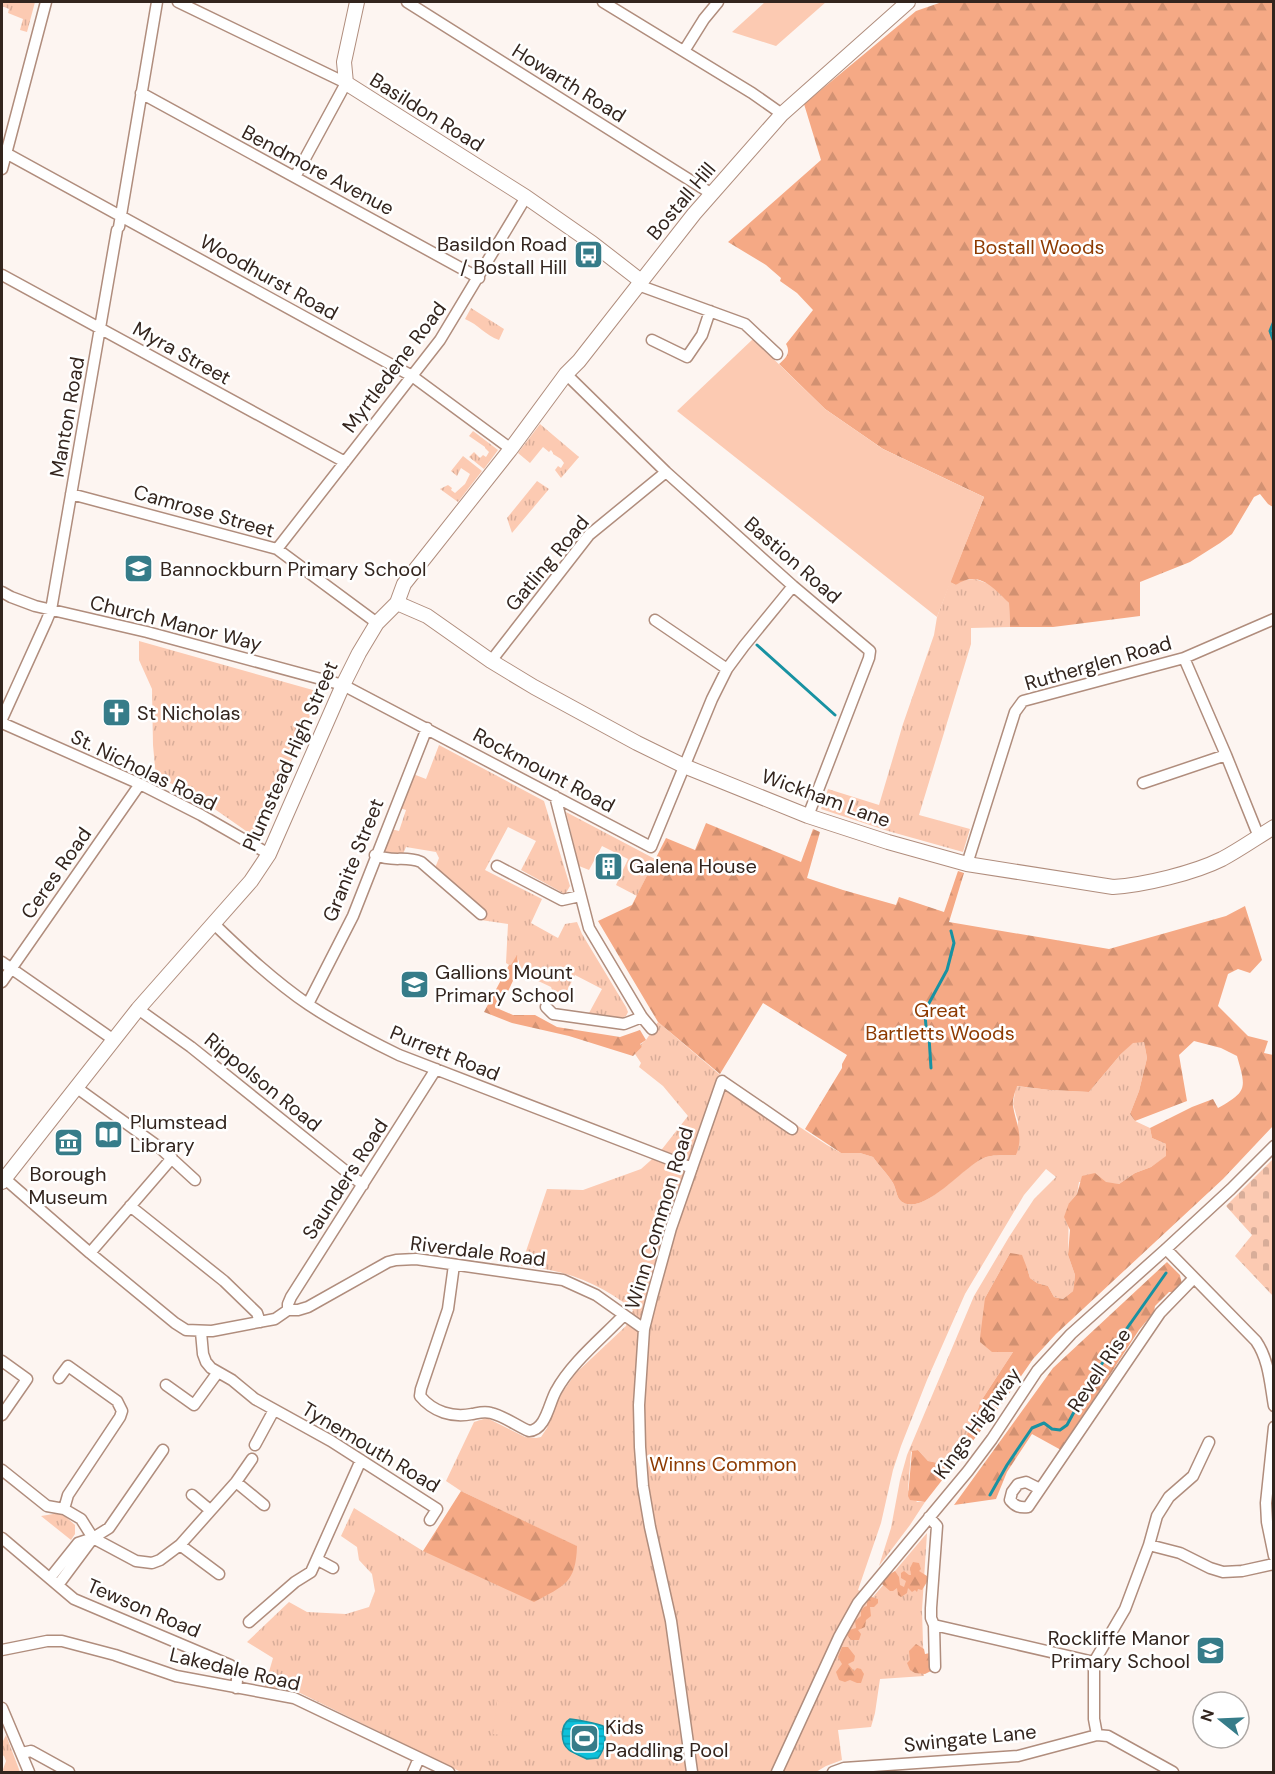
<svg xmlns="http://www.w3.org/2000/svg" width="1275" height="1774" viewBox="0 0 1275 1774" font-family="'DM Sans',sans-serif">
<style>
.grass{fill:url(#grass-tufts)}
.forest{fill:url(#forest-firs)}
.cemetery{fill:url(#cemetery-stones)}
.garden{fill:#fccab2}
.water{fill:url(#water-rules);stroke:#1892a2;stroke-width:1.5}
.lines{fill:none;stroke-linecap:round;stroke-linejoin:round}
.stream{stroke:#1892a2;stroke-width:3}
.minor-casing{stroke:#b08d7d;stroke-width:13}
.major-casing{stroke:#b08d7d;stroke-width:16}
.minor{stroke:#fff;stroke-width:10}
.major{stroke:#fff;stroke-width:14}
.labels{text-anchor:middle;stroke-width:5;stroke-linejoin:round;paint-order:stroke}
.street-label{font-size:20px;fill:#33251e;stroke:#fff}
.poi-label{font-size:20px;fill:#33251e;stroke:#fff;text-anchor:start}
.park-label{font-size:20px;fill:#8d3a01;stroke:#fff}
</style>
<defs>
<pattern id="grass-tufts" width="24" height="20" patternUnits="userSpaceOnUse" patternTransform="scale(1.5)"><rect width="24" height="20" fill="#fccab2"/><path d="M3 7l-1-3M5 7V3M7 7l1-3M15 17l-1-3M17 17v-4M19 17l1-3" fill="none" stroke="#d8ad99"/></pattern>
<pattern id="forest-firs" width="22" height="20" patternUnits="userSpaceOnUse" patternTransform="scale(1.5)"><rect width="22" height="20" fill="#f5a985"/><path d="M5 1l3.5 6h-7zM16 11l3.5 6h-7z" fill="#d29172"/></pattern>
<pattern id="cemetery-stones" width="16" height="16" patternUnits="userSpaceOnUse" patternTransform="scale(1.5)"><rect width="16" height="16" fill="#fccab2"/><path d="M2 7V4a2 2 0 0 1 4 0v3zM10 15v-3a2 2 0 0 1 4 0v3z" fill="#d8ad99"/></pattern>
<pattern id="water-rules" width="6" height="5" patternUnits="userSpaceOnUse" patternTransform="scale(1.5)"><rect width="6" height="5" fill="#0dc1db"/><path d="M0 2.5h6" fill="none" stroke="#0d9db1"/></pattern>
</defs>
<rect width="100%" height="100%" fill="#fdf5f1"/>
<path class="grass" d="M 2,2 L 10,3 L 11,2 L 16,3 L 17,2 L 35,2 L 27,32 L 20,30 L 23,19 L 8,13 L 9,9 L 2,6 Z
M 471,308 L 504,329 L 499,340 C 485,335 479,325 465,319 Z
M 540,424 L 579,457 L 561,478 L 555,470 L 558,466 L 561,468 L 564,463 L 561,459 L 553,454 L 553,453 L 551,450 L 549,452 L 543,447 L 530,463 L 518,453 Z
M 473,431 L 498,450 L 484,469 L 469,457 L 474,452 L 480,458 L 483,455 L 486,457 L 489,452 L 485,448 L 485,447 L 469,436 Z
M 463,456 L 482,471 L 458,502 L 440,489 L 448,485 L 452,488 L 451,490 L 455,493 L 465,484 L 470,474 L 461,468 L 457,476 L 451,471 Z
M 537,481 L 549,489 L 512,533 L 507,518 Z
M 975,579 L 992,585 L 1009,603 L 1010,627 L 971,628 L 971,644 L 919,815 L 970,829 L 963,852 L 888,831 L 821,809 L 828,789 L 879,805 L 903,724 L 934,635 L 937,617 L 950,582 L 956,585 L 962,580 Z
M 139,641 L 320,692 L 261,832 L 249,833 L 186,789 L 156,778 L 153,745 L 152,689 L 139,660 Z
M 439,745 L 544,801 L 570,886 L 566,893 L 563,893 L 521,870 L 536,841 L 508,827 L 485,870 L 542,899 L 531,923 L 558,938 L 565,924 L 577,922 L 582,934 L 626,1007 L 628,1012 L 626,1016 L 622,1018 L 589,1013 L 602,989 L 575,975 L 563,999 L 554,995 L 551,987 L 517,971 L 519,962 L 517,956 L 511,966 L 506,963 L 508,924 L 481,920 L 484,910 L 435,868 L 439,858 L 436,852 L 406,847 L 403,854 L 385,854 L 383,849 L 391,829 L 399,831 L 406,810 L 400,808 L 413,774 L 426,779 Z
M 566,812 L 655,859 L 637,896 L 616,885 L 628,859 L 602,846 L 589,870 L 579,866 Z
M 658,1022 L 719,1074 L 827,1145 L 841,1153 L 860,1153 L 873,1157 C 879,1166 888,1174 893,1183 C 897,1190 896,1200 904,1203 C 927,1213 963,1166 984,1158 C 992,1154 1007,1156 1016,1155 L 1018,1121 L 1013,1104 L 1016,1086 L 1050,1090 L 1089,1092 L 1121,1054 L 1133,1042 L 1144,1042 L 1147,1058 L 1139,1091 L 1130,1114 L 1135,1121 L 1150,1128 L 1152,1138 L 1166,1144 L 1167,1156 L 1151,1167 L 1135,1173 L 1119,1184 L 1079,1182 L 1077,1194 L 1069,1203 L 1068,1255 L 1075,1275 L 1073,1291 L 1063,1299 L 1054,1297 L 1048,1286 L 1037,1283 L 1030,1278 L 1027,1268 L 1010,1253 L 985,1298 L 998,1352 L 1013,1352 L 981,1401 L 971,1428 L 958,1447 L 938,1463 L 928,1461 L 918,1450 L 911,1452 L 908,1490 L 917,1502 L 925,1502 L 910,1525 L 879,1566 L 891,1528 L 900,1480 L 907,1455 L 974,1296 L 1009,1237 L 1034,1199 L 1056,1177 L 1046,1169 L 1024,1195 L 965,1294 L 927,1380 L 901,1446 L 893,1470 L 881,1523 L 858,1590 L 873,1597 L 927,1533 L 922,1610 L 924,1676 L 880,1679 L 875,1713 L 871,1727 L 838,1730 L 842,1760 L 826,1766 L 816,1772 L 461,1772 L 298,1692 L 264,1689 L 273,1658 L 247,1642 L 289,1602 L 307,1612 L 346,1614 L 369,1607 L 375,1591 L 372,1574 L 359,1560 L 357,1547 L 341,1536 L 354,1508 L 423,1551 L 576,1546 L 461,1491 L 446,1481 L 474,1422 L 487,1418 L 525,1437 L 536,1438 L 541,1437 L 547,1428 L 559,1397 L 576,1373 L 626,1326 L 633,1310 C 601,1283 563,1269 521,1266 L 547,1189 L 583,1190 L 641,1169 L 659,1153 L 688,1116 L 663,1086 L 639,1067 L 641,1063 L 635,1054 L 642,1047 L 640,1045 L 646,1040 Z
M 59,1513 L 66,1517 L 75,1525 L 75,1534 L 71,1540 L 41,1516 Z
M 6,1735 L 20,1772 L 2,1772 L 6,1761 L 4,1756 L 2,1755 L 2,1743 Z"/>
<path class="forest" d="M 942,2 L 1273,2 L 1273,507 L 1268,504 L 1260,494 L 1254,497 L 1232,534 L 1220,543 L 1190,562 L 1140,582 L 1140,616 L 1053,627 L 1010,627 L 1009,603 C 994,588 978,569 956,585 L 950,582 L 984,497 L 883,449 L 825,409 L 779,364 C 786,358 791,353 786,344 L 813,310 L 797,293 L 780,281 L 781,278 L 766,265 L 728,242 L 821,160 L 804,104 L 916,11 Z
M 706,823 L 801,862 L 813,829 L 820,832 L 807,878 L 843,890 L 896,905 L 899,897 L 944,912 L 958,871 L 964,873 L 949,922 L 1109,949 L 1226,916 L 1245,906 L 1262,960 L 1250,973 L 1238,969 L 1228,974 L 1218,1006 L 1248,1036 L 1268,1041 L 1264,1053 L 1273,1055 L 1273,1126 L 1223,1179 L 1056,1334 L 1033,1359 L 1004,1401 L 925,1502 L 910,1500 L 908,1496 L 912,1451 L 918,1450 L 928,1461 L 938,1463 L 958,1447 L 971,1428 L 981,1401 L 1013,1352 L 992,1352 L 980,1342 L 980,1338 L 985,1298 L 1010,1253 L 1022,1255 L 1027,1268 L 1030,1278 L 1037,1283 L 1048,1286 L 1054,1297 L 1063,1299 L 1073,1291 L 1075,1275 L 1068,1255 L 1070,1230 L 1064,1217 L 1069,1203 L 1077,1194 L 1082,1176 L 1095,1173 L 1106,1182 L 1119,1184 L 1135,1173 L 1151,1167 L 1166,1156 L 1166,1144 L 1152,1138 L 1150,1128 L 1192,1107 L 1213,1099 L 1218,1108 C 1248,1091 1246,1088 1237,1056 L 1221,1048 L 1194,1041 L 1179,1055 L 1187,1101 L 1135,1121 L 1130,1114 L 1139,1091 L 1147,1058 L 1144,1042 L 1133,1043 L 1121,1054 L 1089,1092 L 1050,1090 L 1017,1086 C 1015,1092 1012,1100 1013,1106 C 1016,1124 1024,1136 1016,1155 C 1007,1156 992,1154 984,1158 C 963,1167 927,1213 904,1203 C 896,1200 897,1190 893,1183 C 888,1174 879,1166 873,1157 L 860,1153 L 841,1153 L 805,1129 L 842,1068 L 842,1064 L 847,1055 L 763,1003 L 720,1074 L 658,1022 L 598,921 L 632,905 L 666,838 L 695,850 Z
M 517,955 C 521,974 506,992 499,1009 L 513,1015 L 535,1015 L 557,1027 L 620,1037 L 640,1030 L 646,1040 L 640,1044 L 642,1047 L 633,1056 L 569,1036 L 512,1023 L 484,1012 L 509,965 L 511,965 Z
M 1167,1262 L 1180,1275 L 1182,1284 L 1175,1292 L 1169,1292 L 1155,1306 L 1154,1312 L 1139,1330 L 1061,1450 L 1032,1434 L 1007,1472 L 996,1499 L 954,1505 L 1053,1368 Z
M 461,1491 L 577,1546 C 576,1583 564,1586 534,1602 L 423,1551 Z
M 913,1562 L 919,1563 L 921,1569 L 919,1571 L 927,1576 L 927,1582 L 922,1590 L 918,1589 L 917,1592 L 915,1590 L 912,1592 L 908,1588 L 907,1593 L 901,1597 L 898,1595 L 897,1588 L 893,1591 L 890,1591 L 882,1584 L 888,1575 L 895,1571 L 899,1577 L 900,1585 L 904,1587 L 906,1581 L 901,1578 L 901,1573 L 904,1571 L 909,1575 L 911,1575 L 910,1568 Z
M 871,1597 L 878,1599 L 878,1603 L 874,1607 L 870,1607 L 871,1616 L 866,1620 L 865,1627 L 858,1630 L 861,1634 L 859,1640 L 851,1640 L 847,1635 L 849,1630 L 856,1628 L 855,1621 L 861,1616 L 861,1611 L 864,1607 L 867,1606 L 867,1601 Z
M 916,1644 L 924,1649 L 925,1654 L 930,1653 L 934,1665 L 931,1671 L 925,1674 L 915,1673 L 910,1670 L 907,1663 L 910,1660 L 909,1651 Z
M 842,1647 L 848,1647 L 855,1656 L 854,1661 L 848,1664 L 854,1671 L 857,1668 L 861,1669 L 864,1674 L 861,1683 L 857,1683 L 850,1680 L 845,1682 L 839,1680 L 836,1672 L 842,1664 L 838,1657 Z"/>
<path class="cemetery" d="M 1273,1159 L 1273,1296 L 1235,1256 L 1252,1235 L 1226,1206 Z"/>
<path class="garden" d="M 765,2 L 826,2 L 776,46 L 732,32 Z
M 753,339 L 825,409 L 883,449 L 984,497 L 937,617 L 677,411 Z
M 497,1701 L 512,1703 L 509,1736 L 493,1734 Z"/>
<path class="water" d="M 570,1719 C 574,1719 599,1724 603,1726 C 607,1737 605,1749 598,1758 L 587,1759 C 581,1756 573,1753 569,1750 C 560,1743 560,1725 570,1719 Z"/>
<g class="lines">
<path class="stream" d="M 1274,321 L 1270,331 L 1274,342
M 757,645 L 835,715
M 931,1068 L 929,1037 L 926,1026 L 925,1015 L 928,1005 L 947,970 L 954,943 L 951,931
M 990,1495 L 1007,1465 L 1032,1428 L 1044,1423 L 1052,1429 L 1060,1430 L 1067,1425 L 1094,1375 L 1166,1273"/>
<defs>
<path id="minor" d="M 178,2 L 346,83 L 295,177
M 407,2 L 712,194
M 603,2 L 752,93 L 782,114
M 684,51 L 704,19 L 718,2
M 141,93 L 479,278
M 2,151 L 412,376 L 511,449
M 2,169 L 46,2
M 119,227 L 157,2
M 2,275 L 345,462
M 638,285 L 745,324 L 777,354
M 652,340 L 687,357 L 702,335 L 710,311
M 566,374 L 666,472 L 793,586 L 870,651 L 869,658 L 808,816
M 71,494 L 277,549 L 377,623
M 277,549 L 440,340 L 526,197
M 2,592 L 11,597 L 35,606 L 147,632 L 343,685 L 651,847 L 712,699 L 727,669 L 744,646 L 793,586
M 655,620 L 727,669
M 1184,658 L 1226,755 L 1259,837
M 491,661 L 589,535 L 666,472
M 2,719 L 46,622 L 51,610 L 117,230
M 2,723 L 140,784 L 201,815 L 269,854
M 1143,783 L 1226,755
M 555,796 L 589,928 L 642,1017 L 652,1029
M 375,855 C 394,863 404,855 421,862 L 481,914
M 967,864 L 1015,712 L 1023,701 L 1184,658 L 1274,619
M 497,866 L 562,900 L 580,896
M 213,923 C 243,952 274,981 309,1005 C 338,1024 368,1040 399,1055 L 692,1168
M 2,962 L 114,1040
M 2,982 L 140,784
M 308,1004 L 353,916 L 427,728
M 546,1007 L 553,1014 L 624,1024 L 642,1017
M 138,1009 L 191,1047 L 363,1185
M 77,1088 L 159,1147 L 195,1180
M 4,1178 L 90,1253 L 175,1323 L 186,1330 L 212,1331 L 275,1319 L 288,1310 L 298,1310 L 308,1307 L 388,1262 L 396,1260 L 416,1259 L 563,1280 L 596,1295 L 644,1329
M 130,1206 L 224,1281 L 257,1313 L 260,1322
M 1166,1249 L 1256,1341 C 1269,1360 1270,1383 1274,1406
M 90,1253 L 172,1158
M 454,1265 L 448,1309 L 421,1389 L 420,1396 C 433,1412 453,1418 472,1414 C 478,1413 484,1411 491,1413 C 504,1416 517,1426 529,1431 C 546,1430 549,1403 556,1391 C 571,1363 602,1338 624,1315
M 288,1310 L 288,1304 L 291,1297 L 436,1069
M 201,1332 L 203,1354 L 206,1362 L 211,1368 L 232,1380 L 255,1399 L 331,1441 L 437,1509 L 430,1520
M 2,1361 L 27,1379 L 2,1415
M 59,1378 L 68,1366 L 117,1401 L 122,1411 L 120,1417 L 68,1495 L 64,1509
M 166,1385 L 194,1405 L 218,1372
M 1274,1427 L 1266,1503 L 1267,1522 L 1274,1556
M 255,1445 L 274,1410
M 2,1470 L 47,1506 L 64,1509 L 81,1519 L 93,1538
M 236,1482 L 264,1505
M 1040,1489 L 1026,1482 L 1018,1484 L 1012,1492 L 1010,1500 C 1015,1506 1019,1508 1028,1507 L 1160,1313 L 1194,1278
M 192,1495 L 210,1510
M 929,1517 L 937,1526 L 931,1608 L 931,1618 L 934,1625 L 935,1667
M 2,1538 L 74,1599 L 230,1665 C 238,1672 238,1677 236,1688
M 93,1538 L 136,1561 L 152,1563 L 160,1560 L 180,1545 L 236,1482 L 252,1459
M 180,1545 L 219,1574
M 1149,1545 L 1180,1553 L 1210,1568 L 1223,1572 L 1242,1571 L 1274,1564
M 318,1560 L 333,1568
M 50,1578 L 78,1543 L 93,1538 L 109,1528 L 163,1450
M 58,1585 L 93,1538
M 249,1622 L 295,1582 L 311,1572 L 361,1460
M 934,1625 L 1094,1662 L 1094,1719 L 1097,1735
M 2,1650 L 47,1641 L 62,1641 L 115,1655 L 176,1676 L 294,1698 L 449,1772
M 1094,1662 L 1125,1609 L 1149,1545 L 1157,1516 L 1169,1497 L 1193,1476 L 1209,1442
M 2,1708 L 29,1772
M 22,1753 L 31,1751 L 69,1772
M 413,1772 L 419,1758
M 692,1772 L 671,1621 L 650,1527 L 643,1486 L 640,1447 L 639,1405 L 644,1329 L 652,1297 L 671,1228 L 722,1081 L 792,1129
M 777,1772 L 839,1637 L 858,1603 L 968,1471 L 992,1439 L 1037,1371 L 1071,1334 L 1166,1249 L 1231,1189 L 1274,1146
M 833,1772 L 844,1768 L 1018,1756 L 1097,1735 L 1108,1736 L 1173,1772"/>
<path id="major" d="M 357,2 L 344,62 L 346,83 L 526,197 L 592,243 L 641,281
M 397,603 L 427,616 L 491,661 L 534,687 L 637,743 L 684,766 L 808,816 L 888,842 L 967,864 L 1113,887 C 1144,885 1194,873 1222,859 C 1239,850 1256,838 1274,827
M 2,1182 L 138,1009 L 251,881 L 269,854 L 343,685 L 359,653 L 377,623 L 397,603 L 404,584 L 510,450 L 566,374 L 579,361 L 694,214 L 782,114 L 908,2"/>
</defs>
<use href="#minor" class="minor-casing"/>
<use href="#major" class="major-casing"/>
<use href="#minor" class="minor"/>
<use href="#major" class="major"/>
</g>
<defs>
<symbol id="bus-square" viewBox="-11 -11 22 22"><rect x="-9" y="-9" width="18" height="18" rx="4" fill="#367c89" stroke="#fff"/><path d="M-5-6H5V4H4V6H2V4H-2V6H-4V4H-5ZM-3.5-4V0h7V-4ZM-3.5 1.2v1.5H-2V1.2ZM2 1.2v1.5H3.5V1.2Z" fill="#fff"/></symbol>
<symbol id="school-square" viewBox="-11 -11 22 22"><rect x="-9" y="-9" width="18" height="18" rx="4" fill="#367c89" stroke="#fff"/><path d="M0-5L7-2L0 1L-7-2ZM-4 1L0 2.5L4 1V4Q0 6-4 4Z" fill="#fff"/></symbol>
<symbol id="church-square" viewBox="-11 -11 22 22"><rect x="-9" y="-9" width="18" height="18" rx="4" fill="#367c89" stroke="#fff"/><path d="M-1.2-6h2.4v3.5h3.3v2.4h-3.3V6h-2.4V-.1h-3.3v-2.4h3.3Z" fill="#fff"/></symbol>
<symbol id="building-square" viewBox="-11 -11 22 22"><rect x="-9" y="-9" width="18" height="18" rx="4" fill="#367c89" stroke="#fff"/><path d="M-4-6H4V6H1V3H-1V6H-4ZM-2.5-4.3h1.7v1.8h-1.7ZM.8-4.3h1.7v1.8H.8ZM-2.5-1h1.7V.8h-1.7ZM.8-1h1.7V.8H.8Z" fill="#fff"/></symbol>
<symbol id="library-square" viewBox="-11 -11 22 22"><rect x="-9" y="-9" width="18" height="18" rx="4" fill="#367c89" stroke="#fff"/><path d="M-6-4Q-3-5.5-.7-3.5V5Q-3 3-6 4ZM6-4Q3-5.5 .7-3.5V5Q3 3 6 4Z" fill="#fff"/></symbol>
<symbol id="museum-square" viewBox="-11 -11 22 22"><rect x="-9" y="-9" width="18" height="18" rx="4" fill="#367c89" stroke="#fff"/><path d="M0-6L6-3V-2H-6V-3ZM-5-1h2V3h-2ZM-1-1h2V3h-2ZM3-1h2V3H3ZM-6 4H6V6H-6Z" fill="#fff"/></symbol>
<symbol id="stadium-square" viewBox="-11 -11 22 22"><rect x="-9" y="-9" width="18" height="18" rx="4" fill="#367c89" stroke="#fff"/><path d="M0-5a6.5 5 0 1 0 0 10a6.5 5 0 1 0 0-10ZM-3.5-1.8h7v3.6h-7Z" fill="#fff"/></symbol>
</defs>
<g fill-rule="evenodd">
<use href="#bus-square" x="572" y="238" width="33" height="33"/>
<use href="#school-square" x="122" y="552" width="33" height="33"/>
<use href="#church-square" x="100" y="696" width="33" height="33"/>
<use href="#building-square" x="592" y="850" width="33" height="33"/>
<use href="#school-square" x="398" y="968" width="33" height="33"/>
<use href="#library-square" x="92" y="1118" width="33" height="33"/>
<use href="#museum-square" x="52" y="1126" width="33" height="33"/>
<use href="#school-square" x="1194" y="1634" width="33" height="33"/>
<use href="#stadium-square" x="568" y="1722" width="33" height="33"/>
</g>
<g class="labels">
<g class="street-label">
<text transform="translate(569 83) rotate(32)" y="7">Howarth Road</text>
<text transform="translate(427 112) rotate(32)" y="7">Basildon Road</text>
<text transform="translate(318 170) rotate(28)" y="7">Bendmore Avenue</text>
<text transform="translate(681 201) rotate(-50)" y="7">Bostall Hill</text>
<text transform="translate(269 277) rotate(29)" y="7">Woodhurst Road</text>
<text transform="translate(182 353) rotate(29)" y="7">Myra Street</text>
<text transform="translate(394 367) rotate(-53)" y="7">Myrtledene Road</text>
<text transform="translate(67 417) rotate(-80)" y="7">Manton Road</text>
<text transform="translate(204 511) rotate(16)" y="7">Camrose Street</text>
<text transform="translate(793 560) rotate(41)" y="7">Bastion Road</text>
<text transform="translate(547 563) rotate(-50)" y="7">Gatling Road</text>
<text transform="translate(176 623) rotate(14)" y="7">Church Manor Way</text>
<text transform="translate(1098 663) rotate(-16)" y="7">Rutherglen Road</text>
<text transform="translate(290 756) rotate(-66)" y="7">Plumstead High Street</text>
<text transform="translate(144 770) rotate(26)" y="7">St. Nicholas Road</text>
<text transform="translate(544 770) rotate(28)" y="7">Rockmount Road</text>
<text transform="translate(826 798) rotate(20)" y="7">Wickham Lane</text>
<text transform="translate(353 860) rotate(-68)" y="7">Granite Street</text>
<text transform="translate(56 873) rotate(-55)" y="7">Ceres Road</text>
<text transform="translate(445 1053) rotate(22)" y="7">Purrett Road</text>
<text transform="translate(263 1082) rotate(39)" y="7">Rippolson Road</text>
<text transform="translate(345 1179) rotate(-57)" y="7">Saunders Road</text>
<text transform="translate(659 1218) rotate(-73)" y="7">Winn Common Road</text>
<text transform="translate(478 1251) rotate(7)" y="7">Riverdale Road</text>
<text transform="translate(1099 1370) rotate(-56)" y="7">Revell Rise</text>
<text transform="translate(977 1423) rotate(-54)" y="7">Kings Highway</text>
<text transform="translate(371 1447) rotate(31)" y="7">Tynemouth Road</text>
<text transform="translate(144 1608) rotate(23)" y="7">Tewson Road</text>
<text transform="translate(235 1669) rotate(13)" y="7">Lakedale Road</text>
<text transform="translate(970 1738) rotate(-6)" y="7">Swingate Lane</text>
</g>
<g class="poi-label">
<text x="567" y="251" text-anchor="end">Basildon Road<tspan x="567" dy="23">/ Bostall Hill</tspan></text>
<text x="160" y="576">Bannockburn Primary School</text>
<text x="137" y="720">St Nicholas</text>
<text x="629" y="873">Galena House</text>
<text x="435" y="979">Gallions Mount<tspan x="435" dy="23">Primary School</tspan></text>
<text x="130" y="1129">Plumstead<tspan x="130" dy="23">Library</tspan></text>
<text x="68" y="1181" text-anchor="middle">Borough<tspan x="68" dy="23">Museum</tspan></text>
<text x="1190" y="1645" text-anchor="end">Rockliffe Manor<tspan x="1190" dy="23">Primary School</tspan></text>
<text x="605" y="1734">Kids<tspan x="605" dy="23">Paddling Pool</tspan></text>
</g>
<g class="park-label">
<text x="1039" y="254">Bostall Woods</text>
<text x="940" y="1017">Great<tspan x="940" dy="23">Bartletts Woods</tspan></text>
<text x="723" y="1471">Winns Common</text>
</g>
</g>
<rect width="1275" height="1774" fill="none" stroke="#33251e" stroke-width="6"/>
<g transform="translate(1221 1720) rotate(288)"><circle r="28" fill="#ffffff" stroke="#ada8a5" stroke-width="1.5"/>
<path d="M0-4.5L10 22L0 15L-10 22Z" fill="#367c89"/>
<text y="-9" font-size="16" font-weight="bold" text-anchor="middle" fill="#33251e">N</text>
</g>
</svg>
